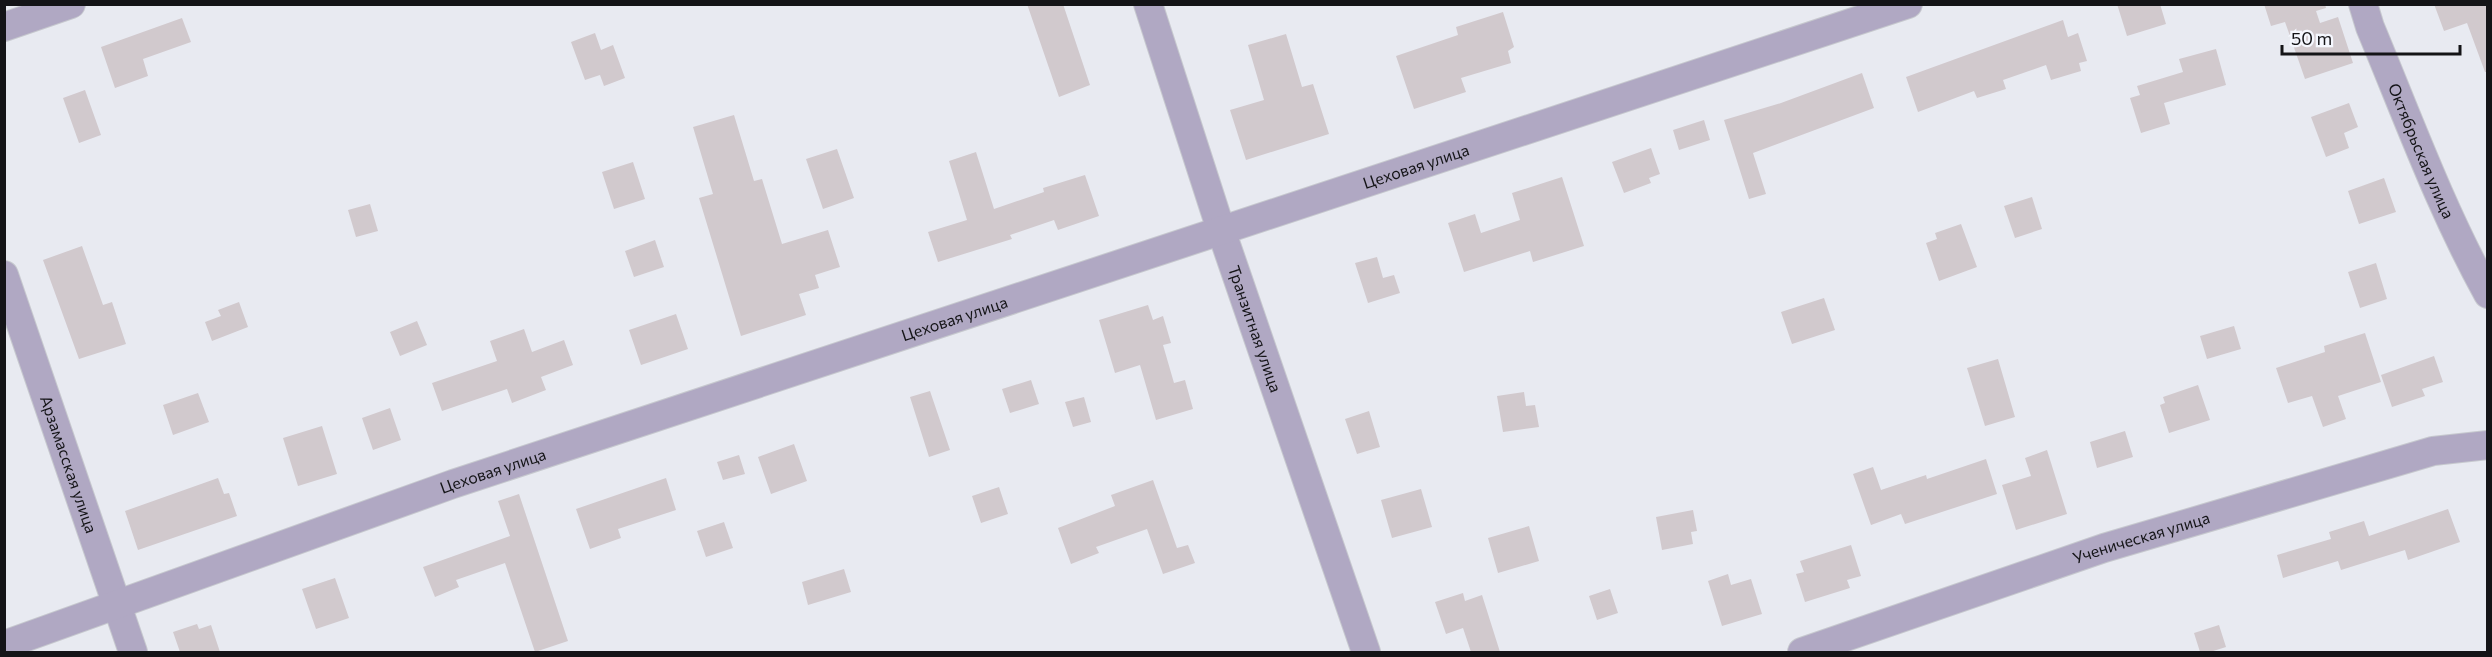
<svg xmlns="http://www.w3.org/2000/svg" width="2492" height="657" viewBox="0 0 2492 657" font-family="Commissioner,sans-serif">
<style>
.building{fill:#d1c9cd}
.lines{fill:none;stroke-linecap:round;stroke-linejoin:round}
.street-casing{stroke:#c6c8ce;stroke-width:30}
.street{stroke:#b0a8c3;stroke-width:28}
.labels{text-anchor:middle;stroke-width:5;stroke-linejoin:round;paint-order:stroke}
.street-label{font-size:16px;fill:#141417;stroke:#f5f7fe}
</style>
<rect width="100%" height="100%" fill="#e8eaf1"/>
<path class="building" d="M 1027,4 L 1063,4 L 1090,85 L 1059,97 Z
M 2117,4 L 2160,4 L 2166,24 L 2127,36 Z
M 2264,4 L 2325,4 L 2326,8 L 2316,11 L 2320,23 L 2338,17 L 2353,63 L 2305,79 L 2285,22 L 2271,26 Z
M 2434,4 L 2487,4 L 2487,72 L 2485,72 L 2467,23 L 2444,31 Z
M 1503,12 L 1514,47 L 1508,51 L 1511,63 L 1461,78 L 1466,92 L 1414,109 L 1396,56 L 1458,35 L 1456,27 Z
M 182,18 L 191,42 L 143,59 L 148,76 L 115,88 L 101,47 Z
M 2063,20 L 2068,37 L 2078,33 L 2087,61 L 2079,63 L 2081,71 L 2051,80 L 2046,65 L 2003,80 L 2006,89 L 1977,98 L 1974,91 L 1918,112 L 1906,77 Z
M 595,33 L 601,50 L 613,45 L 625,78 L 604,86 L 600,75 L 585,80 L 571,42 Z
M 1286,34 L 1302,87 L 1313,84 L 1329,134 L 1246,160 L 1230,110 L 1264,100 L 1248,45 Z
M 2216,49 L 2226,85 L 2164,103 L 2170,124 L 2141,133 L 2130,98 L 2140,95 L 2137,86 L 2183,72 L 2179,59 Z
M 1862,73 L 1874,108 L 1753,153 L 1766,194 L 1749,199 L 1724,120 L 1781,103 Z
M 85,90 L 101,135 L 79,143 L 63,98 Z
M 2349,103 L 2358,127 L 2344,133 L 2349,148 L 2326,157 L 2311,117 Z
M 734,115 L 754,181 L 762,179 L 782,244 L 828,230 L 840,267 L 815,275 L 819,288 L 799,294 L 806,315 L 741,336 L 699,198 L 713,194 L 693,127 Z
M 1704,120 L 1710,140 L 1679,150 L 1673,130 Z
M 1651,148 L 1660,174 L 1649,178 L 1651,183 L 1624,193 L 1612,162 Z
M 837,149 L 854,198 L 823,209 L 806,159 Z
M 976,152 L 994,209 L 1044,192 L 1043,188 L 1085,175 L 1099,216 L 1058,230 L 1054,220 L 1010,235 L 1012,239 L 938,262 L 928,232 L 967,220 L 949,161 Z
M 633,162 L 645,199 L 614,209 L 602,172 Z
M 1562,177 L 1584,246 L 1533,262 L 1530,251 L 1464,272 L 1448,223 L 1475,214 L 1481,233 L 1520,220 L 1512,193 Z
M 2384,178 L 2396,212 L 2359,224 L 2348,191 Z
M 2032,197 L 2042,229 L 2015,238 L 2004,206 Z
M 370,204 L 378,231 L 356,237 L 348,210 Z
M 1961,224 L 1977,267 L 1939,281 L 1926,243 L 1937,239 L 1935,233 Z
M 655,240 L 664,267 L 634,277 L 625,251 Z
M 82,246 L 103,305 L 112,302 L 126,344 L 79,359 L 43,260 Z
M 1377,257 L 1383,278 L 1394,275 L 1400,293 L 1368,303 L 1355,263 Z
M 2376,263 L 2387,299 L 2360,308 L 2348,272 Z
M 1824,298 L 1835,330 L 1792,344 L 1781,312 Z
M 239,302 L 248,327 L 212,341 L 205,322 L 221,316 L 218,310 Z
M 1148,305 L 1153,320 L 1163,316 L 1171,343 L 1163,345 L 1174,383 L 1185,380 L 1193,409 L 1156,420 L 1140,365 L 1115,373 L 1099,320 Z
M 676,314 L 688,349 L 641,365 L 629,330 Z
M 417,321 L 427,345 L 400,356 L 390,332 Z
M 2234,326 L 2241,349 L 2207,359 L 2200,336 Z
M 524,329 L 532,352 L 564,340 L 573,365 L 541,377 L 546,390 L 512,403 L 507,389 L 442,411 L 432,383 L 497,361 L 490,341 Z
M 2365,333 L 2381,382 L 2338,396 L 2346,419 L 2323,427 L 2312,396 L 2288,403 L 2276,368 L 2325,352 L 2324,346 Z
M 2434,356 L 2443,382 L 2422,389 L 2425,396 L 2392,407 L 2381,375 Z
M 1998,359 L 2015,417 L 1985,426 L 1967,368 Z
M 1031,380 L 1039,404 L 1010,413 L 1002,389 Z
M 2198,385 L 2210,420 L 2169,433 L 2160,405 L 2165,403 L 2163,397 Z
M 930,391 L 950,450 L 929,457 L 910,397 Z
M 1524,392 L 1526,406 L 1535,405 L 1539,427 L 1503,432 L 1497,396 Z
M 198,393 L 209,422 L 173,435 L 163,405 Z
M 1084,397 L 1091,422 L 1073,427 L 1065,402 Z
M 390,408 L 401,440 L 373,450 L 362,418 Z
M 1369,411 L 1380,447 L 1357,454 L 1345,419 Z
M 322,426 L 337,474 L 298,486 L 283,438 Z
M 2125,431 L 2133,457 L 2097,468 L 2090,442 Z
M 794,444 L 807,481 L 771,494 L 758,457 Z
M 2047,450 L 2067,514 L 2016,530 L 2002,485 L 2031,476 L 2025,458 Z
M 739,455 L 745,474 L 723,480 L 717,462 Z
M 1986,459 L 1997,494 L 1905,524 L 1901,514 L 1871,525 L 1853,474 L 1873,467 L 1881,490 L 1926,475 L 1927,479 Z
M 218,478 L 224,494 L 229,493 L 237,516 L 138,550 L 125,511 Z
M 666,478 L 676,510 L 618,529 L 621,538 L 590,549 L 576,509 Z
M 1153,480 L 1177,548 L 1188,545 L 1195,563 L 1163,574 L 1147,529 L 1096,547 L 1099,553 L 1071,564 L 1058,528 L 1115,506 L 1111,495 Z
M 999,487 L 1008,514 L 981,523 L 972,496 Z
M 1421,489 L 1432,527 L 1392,538 L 1381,500 Z
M 519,494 L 568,641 L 535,652 L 505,563 L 456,580 L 459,587 L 435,597 L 423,567 L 510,536 L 498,501 Z
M 2448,509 L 2460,542 L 2408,560 L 2405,550 L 2341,570 L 2338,561 L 2283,578 L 2277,555 L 2331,539 L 2329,532 L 2364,521 L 2369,536 Z
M 1693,510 L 1697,531 L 1691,532 L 1693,544 L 1662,550 L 1656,517 Z
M 724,522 L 733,548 L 706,557 L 697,531 Z
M 1529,526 L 1539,561 L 1498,573 L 1488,538 Z
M 1851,545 L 1861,576 L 1847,580 L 1850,588 L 1805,602 L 1796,574 L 1804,572 L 1800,561 Z
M 844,569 L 851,592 L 808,605 L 802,582 Z
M 1728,574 L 1731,585 L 1751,579 L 1762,614 L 1722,626 L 1708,581 Z
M 335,578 L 349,618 L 316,629 L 302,589 Z
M 1610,589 L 1618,613 L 1597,620 L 1589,596 Z
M 1463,593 L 1465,601 L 1482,595 L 1500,652 L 1471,652 L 1463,628 L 1446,634 L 1435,602 Z
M 197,624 L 199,629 L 211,625 L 220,652 L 180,652 L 173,632 Z
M 2219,625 L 2226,647 L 2210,652 L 2200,652 L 2194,633 Z"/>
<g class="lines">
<defs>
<g id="street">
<path id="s1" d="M 1148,4 L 1221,230 L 1366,652"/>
<path id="s2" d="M 2363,4 L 2370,27 C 2408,118 2440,207 2488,294"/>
<path d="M 4,27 L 71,4"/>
<path id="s3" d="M 4,275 L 133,652"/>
<path id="s4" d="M 4,645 L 453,484 L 1908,4"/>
<path id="s5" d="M 1802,652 L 2104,548 L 2433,451 L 2488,445"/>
</g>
</defs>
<use href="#street" class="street-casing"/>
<use href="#street" class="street"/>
</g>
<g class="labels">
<g class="street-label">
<text dy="6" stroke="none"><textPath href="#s2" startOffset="158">Октябрьская улица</textPath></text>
<text dy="6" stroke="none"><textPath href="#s4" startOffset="1491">Цеховая улица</textPath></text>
<text dy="6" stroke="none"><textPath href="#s4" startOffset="1005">Цеховая улица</textPath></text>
<text dy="6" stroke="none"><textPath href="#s1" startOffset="342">Транзитная улица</textPath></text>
<text dy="6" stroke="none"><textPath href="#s3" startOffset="200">Арзамасская улица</textPath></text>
<text dy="6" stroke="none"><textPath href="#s4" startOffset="519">Цеховая улица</textPath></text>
<text dy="6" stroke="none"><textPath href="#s5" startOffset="358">Ученическая улица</textPath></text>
</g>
</g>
<rect width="2492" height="657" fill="none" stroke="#141417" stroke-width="12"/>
<path d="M2282 45v9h178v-9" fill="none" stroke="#141417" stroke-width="3"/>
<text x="2291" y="45" font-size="18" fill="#141417" stroke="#f5f7fe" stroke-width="4.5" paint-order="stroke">50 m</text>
</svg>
